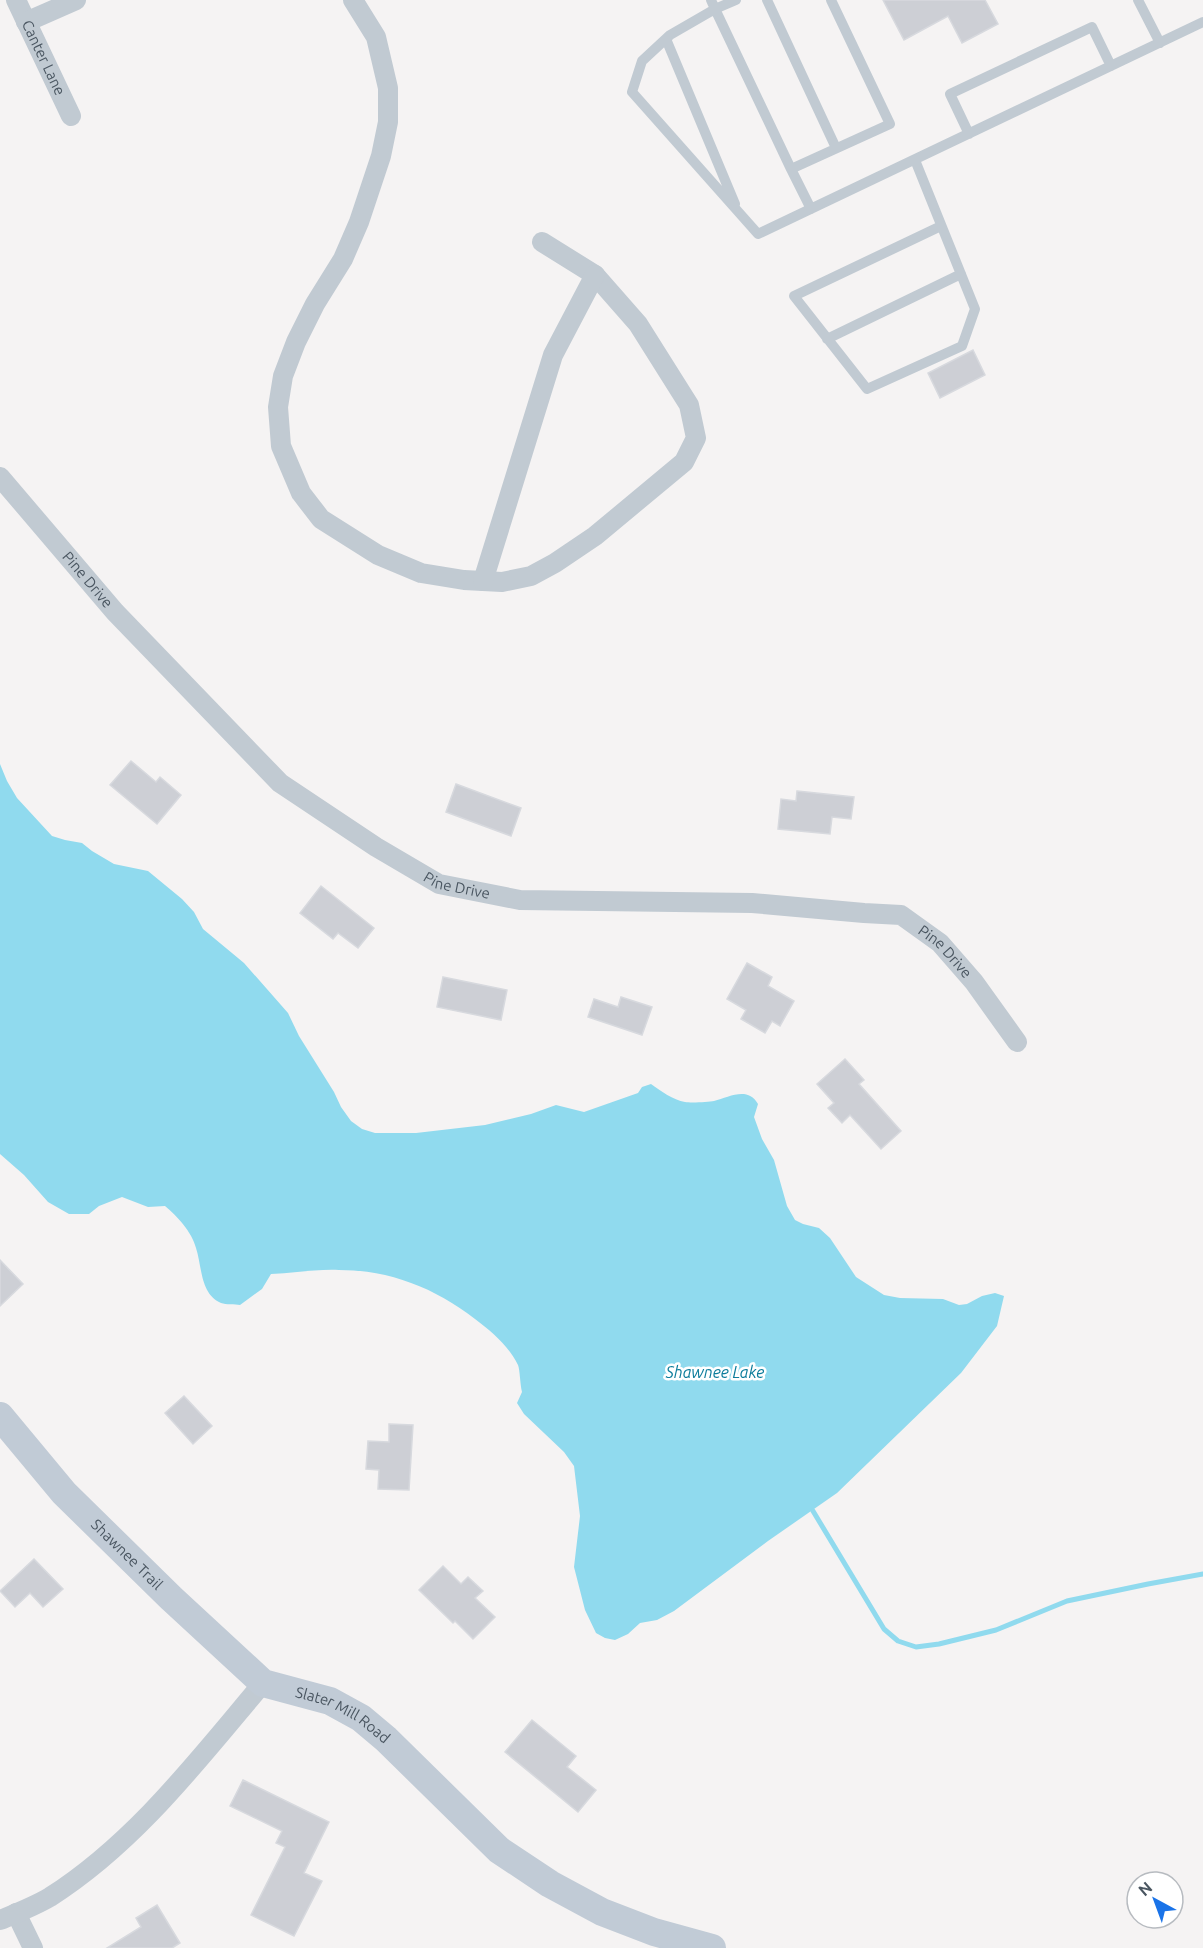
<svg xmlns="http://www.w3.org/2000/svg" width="1203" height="1948" viewBox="0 0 1203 1948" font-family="Ubuntu,sans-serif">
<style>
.water{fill:#90daee}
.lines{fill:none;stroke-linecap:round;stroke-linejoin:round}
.stream{stroke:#90daee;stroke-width:5}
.building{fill:#cdcfd5;stroke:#d7d9de;stroke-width:1.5}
.lane{stroke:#c1cad2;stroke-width:10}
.street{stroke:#c1cad2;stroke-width:20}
.secondary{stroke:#c1cbd6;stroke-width:28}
.labels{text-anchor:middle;stroke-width:5;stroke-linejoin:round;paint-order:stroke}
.street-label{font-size:15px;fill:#4a5661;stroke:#fff}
.water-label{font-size:16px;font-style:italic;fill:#0c7c9b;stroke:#fff}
</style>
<rect width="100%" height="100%" fill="#f5f3f3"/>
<path class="water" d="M 0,764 L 7,781 L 17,798 L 52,836 L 65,840 L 82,843 L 92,851 L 114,864 L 148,871 L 182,899 L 194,912 L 203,929 L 244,963 L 288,1013 L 299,1036 L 334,1092 L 341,1107 L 351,1121 L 362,1129 L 375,1133 L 416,1133 L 485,1125 L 531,1114 L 556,1105 L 584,1112 L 638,1093 L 642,1087 L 651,1084 C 661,1091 673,1100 685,1102 C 691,1103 709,1102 714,1101 C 729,1097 748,1086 758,1104 L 754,1117 L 762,1139 L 774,1160 L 787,1206 L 795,1220 L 803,1224 L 819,1228 L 830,1238 L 856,1277 L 884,1295 L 900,1298 L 943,1299 L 959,1305 L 967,1304 L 982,1296 L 995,1293 L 1004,1296 L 997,1326 L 961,1373 L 837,1493 L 768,1541 L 674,1611 L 657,1620 L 640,1623 L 628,1634 L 615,1640 L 605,1638 L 596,1633 L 585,1610 L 574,1567 L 580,1516 L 574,1466 L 564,1452 L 524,1414 L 517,1403 L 522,1392 C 520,1384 520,1370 518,1365 C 508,1345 492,1332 475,1319 C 435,1288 390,1270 339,1270 C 317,1269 293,1273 271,1274 L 262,1289 L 240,1305 C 235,1304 226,1305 221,1303 C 200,1294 202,1266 196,1248 C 192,1232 177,1216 165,1206 L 148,1207 L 122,1197 L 99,1206 L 89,1214 L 69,1214 L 48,1202 L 24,1175 L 0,1154 Z"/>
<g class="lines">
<path class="stream" d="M 813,1511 L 884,1629 L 898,1641 L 916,1647 L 939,1644 L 996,1630 L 1067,1601 L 1148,1584 L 1203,1574"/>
</g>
<path class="building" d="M 883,0 L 985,0 L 998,24 L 962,43 L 948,16 L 904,40 Z
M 973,350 L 985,375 L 940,398 L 928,373 Z
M 131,761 L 156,782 L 160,777 L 181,795 L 157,824 L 110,785 Z
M 456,784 L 521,808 L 511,836 L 446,812 Z
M 797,791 L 854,797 L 851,819 L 832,817 L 830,834 L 778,829 L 781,799 L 796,801 Z
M 321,886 L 374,928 L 358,948 L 338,933 L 333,939 L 300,913 Z
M 747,963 L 772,977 L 768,986 L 794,1001 L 780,1026 L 772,1021 L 765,1033 L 741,1019 L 746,1010 L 727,999 Z
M 443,977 L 507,990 L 501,1020 L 437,1007 Z
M 621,997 L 652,1007 L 642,1035 L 588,1017 L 594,999 L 618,1007 Z
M 845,1059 L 864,1080 L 859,1084 L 901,1131 L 881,1149 L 850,1115 L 842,1123 L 828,1108 L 834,1103 L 817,1084 Z
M 0,1260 L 23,1284 L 0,1306 Z
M 184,1396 L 212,1426 L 193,1444 L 165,1413 Z
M 389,1424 L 413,1425 L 409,1490 L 378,1489 L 379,1470 L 366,1469 L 368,1441 L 389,1442 Z
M 34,1559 L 63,1589 L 43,1607 L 30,1593 L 15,1607 L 0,1591 Z
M 443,1566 L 461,1584 L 468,1577 L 483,1591 L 475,1598 L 495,1617 L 473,1639 L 455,1621 L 453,1623 L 419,1590 Z
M 532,1720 L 576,1756 L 567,1767 L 596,1790 L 578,1812 L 505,1752 Z
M 243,1780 L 329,1822 L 304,1873 L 322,1881 L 294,1936 L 251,1915 L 285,1847 L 276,1843 L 282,1831 L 230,1806 Z
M 157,1905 L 180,1943 L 172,1948 L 107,1948 L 141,1927 L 136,1918 Z"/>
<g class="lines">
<path class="lane" d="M 711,0 L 715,9 L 670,35 L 642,61 L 632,92 L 758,234 L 1203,22
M 736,0 L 715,9 L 791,169 L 890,124 L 831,0
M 767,0 L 836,148
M 1138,0 L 1160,43
M 666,39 L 735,204
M 969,134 L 950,94 L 1092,27 L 1111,66
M 915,160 L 975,309 L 962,346 L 867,389 L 794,296 L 941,226
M 791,169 L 811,209
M 827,339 L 961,274"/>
<g class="street">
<path id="s1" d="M 16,0 L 71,116"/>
<path d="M 353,0 L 376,37 L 388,88 L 388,122 L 381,156 L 359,222 L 343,259 L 315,304 L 296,342 L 283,376 L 278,407 L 281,446 L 301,493 L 321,519 L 378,555 L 421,573 L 464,580 L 502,582 L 531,576 L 555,563 L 595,536 L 684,462 L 696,438 L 689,405 L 638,324 L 595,275 L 542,242"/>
<path d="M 26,22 L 76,0"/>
<path id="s2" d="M 0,477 L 115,612 L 280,783 L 376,847 L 439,884 L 520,900 L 752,903 L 864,913 L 901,915 L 940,943 L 974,982 L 1017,1042"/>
<path d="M 483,581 L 553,355 L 595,275"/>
<path d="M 16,1913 L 33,1948"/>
<path d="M 0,1920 C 17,1913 35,1906 50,1897 C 135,1843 198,1760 263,1683"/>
</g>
<path class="secondary" id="s3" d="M 0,1416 L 64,1493 L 171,1598 L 263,1683 L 330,1701 L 361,1718 L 386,1739 L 499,1850 L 550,1884 L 602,1912 L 654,1932 L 712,1948"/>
</g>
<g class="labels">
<g class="street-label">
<text dy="5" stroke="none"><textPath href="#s1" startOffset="64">Canter Lane</textPath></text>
<text dy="5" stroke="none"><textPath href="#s2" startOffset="135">Pine Drive</textPath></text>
<text dy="5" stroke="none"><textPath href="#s2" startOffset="621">Pine Drive</textPath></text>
<text dy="5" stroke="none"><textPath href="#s2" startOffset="1125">Pine Drive</textPath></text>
<text dy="5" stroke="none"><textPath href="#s3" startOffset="188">Shawnee Trail</textPath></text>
<text dy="5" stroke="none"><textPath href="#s3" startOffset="462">Slater Mill Road</textPath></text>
</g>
<g class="water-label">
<text x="715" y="1378">Shawnee Lake</text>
</g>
</g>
<g transform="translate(1155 1900) rotate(319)"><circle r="28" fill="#ffffff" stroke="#b7bbc0" stroke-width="1.5"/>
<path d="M0-4.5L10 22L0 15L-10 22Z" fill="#1a73e8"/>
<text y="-9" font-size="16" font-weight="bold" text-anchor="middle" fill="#4a5661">N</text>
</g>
</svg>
